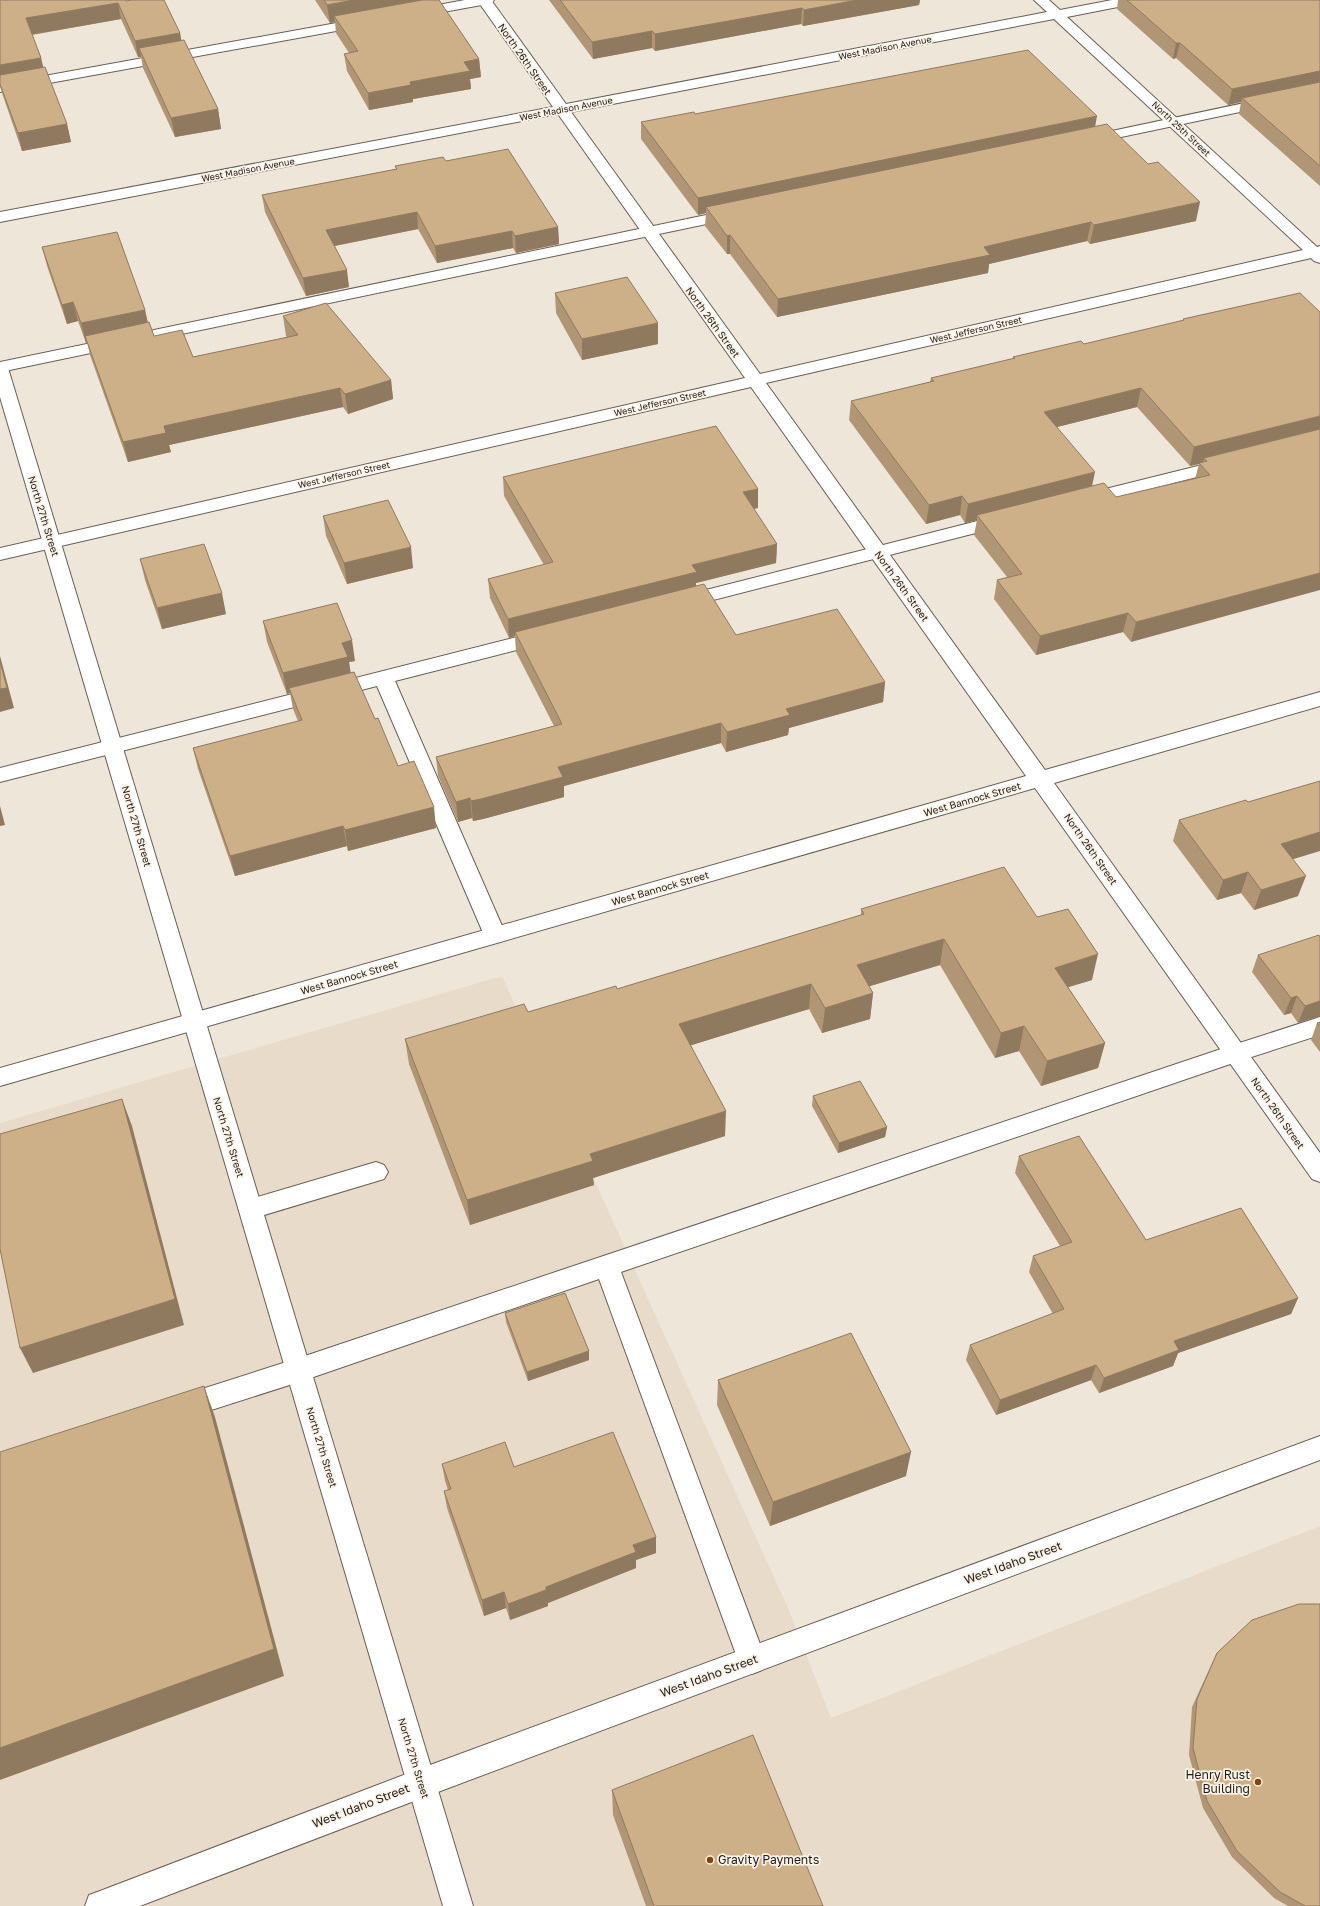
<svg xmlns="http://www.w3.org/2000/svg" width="1320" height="1906" viewBox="0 0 1320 1906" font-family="'Golos Text',sans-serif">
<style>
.built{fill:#e9dbc9}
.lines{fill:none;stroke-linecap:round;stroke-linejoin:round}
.lane-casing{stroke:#675f55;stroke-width:2}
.street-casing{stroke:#675f55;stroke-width:2}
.secondary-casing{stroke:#675f55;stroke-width:2}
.lane{fill:#fff;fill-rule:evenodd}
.street{fill:#fff;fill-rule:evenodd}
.secondary{fill:#fff;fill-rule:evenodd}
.wall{fill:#b09675;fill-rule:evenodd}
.shaded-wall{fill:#907a5f}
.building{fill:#cdaf88;stroke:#907a5f}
.poi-dot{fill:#84450a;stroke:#fcf3e8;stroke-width:1.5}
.labels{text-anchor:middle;stroke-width:3.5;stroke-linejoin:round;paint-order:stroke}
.far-street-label{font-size:9px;fill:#1f1c18;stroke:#fcf3e8}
.street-label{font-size:10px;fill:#1f1c18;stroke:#fcf3e8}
.near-street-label{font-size:12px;fill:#1f1c18;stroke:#fcf3e8}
.near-poi-label{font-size:12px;fill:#1f1c18;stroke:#fcf3e8;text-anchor:end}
</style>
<rect width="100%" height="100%" fill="#efe6da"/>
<path class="built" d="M 502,976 L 788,1608 L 831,1718 L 1320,1526 L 1320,1906 L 0,1906 L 0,1123 Z"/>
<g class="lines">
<defs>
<path id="lane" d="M 465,0 L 494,0 L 492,3 L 487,4 L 416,17 L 411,16 L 409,13 L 411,10 L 416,9 Z
M 364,18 L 369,19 L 371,22 L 369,25 L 0,92 L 0,84 Z
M 1320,87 L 1320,95 L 1088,144 L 1083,143 L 1081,140 L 1083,137 L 1088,136 Z
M 735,209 L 740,211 L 743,214 L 740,217 L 0,372 L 0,362 Z
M 1226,459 L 1232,460 L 1235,464 L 1232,468 L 1083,506 L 1077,504 L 1074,500 L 1077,496 Z
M 1005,514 L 1011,516 L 1014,520 L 1011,524 L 682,608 L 675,606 L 673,602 L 675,598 L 682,596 Z
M 545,630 L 552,631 L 555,636 L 552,641 L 395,681 L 506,935 L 503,941 L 495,943 L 487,941 L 484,935 L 377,686 L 0,782 L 0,768 Z
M 1320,1017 L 1320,1035 L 1239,1061 L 621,1272 L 766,1660 L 762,1670 L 752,1674 L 742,1670 L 738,1660 L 599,1279 L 299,1382 L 180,1420 L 171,1416 L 167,1408 L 171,1400 L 180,1396 L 299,1358 L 1227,1047 Z
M 376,1162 L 384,1165 L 388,1172 L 384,1179 L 251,1219 L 242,1216 L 239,1209 L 242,1202 L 251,1199 Z"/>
<path id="street" d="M 477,0 L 491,0 L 566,104 L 1047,12 L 1034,0 L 1049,0 L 1060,10 L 1112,0 L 1140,0 L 1138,3 L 1133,4 L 1067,17 L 1317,247 L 1320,246 L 1320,263 L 1314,261 L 1311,258 L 766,383 L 1045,770 L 1320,692 L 1320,706 L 1054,783 L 1320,1153 L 1320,1182 L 1312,1179 L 1035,788 L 0,1086 L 0,1068 L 1026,776 L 751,387 L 0,560 L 0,548 L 745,378 L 558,114 L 0,222 L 0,212 L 553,107 ZM 1054,19 L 1303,250 L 760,374 L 571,112 Z
M 1320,1436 L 1320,1460 L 422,1798 L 140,1906 L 85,1906 L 89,1895 L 100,1891 L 422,1768 Z"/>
<path id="secondary" d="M 0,363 L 6,364 L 8,368 L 473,1906 L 443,1906 L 0,397 Z"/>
</defs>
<use href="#lane" class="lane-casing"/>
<use href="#street" class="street-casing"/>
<use href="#secondary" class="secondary-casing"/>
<use href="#lane" class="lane"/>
<use href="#street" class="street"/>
<use href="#secondary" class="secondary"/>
</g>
<path class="wall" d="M 0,0 L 126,1 L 180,33 L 181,41 L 218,109 L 221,129 L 175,137 L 143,68 L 141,57 L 138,57 L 121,19 L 32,35 L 41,58 L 43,67 L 67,124 L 71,142 L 22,151 L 2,93 L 0,87 Z
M 315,0 L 439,0 L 479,59 L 481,77 L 470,79 L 471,89 L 413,99 L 413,102 L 369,110 L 347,71 L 344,54 L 349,53 L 336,33 L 335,22 L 330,23 Z
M 549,0 L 920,0 L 919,5 L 803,26 L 801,24 L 655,51 L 652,48 L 593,59 Z
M 1118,0 L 1320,0 L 1320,186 L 1239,114 L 1241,102 L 1228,105 L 1176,58 L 1173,59 L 1117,9 Z
M 695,114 L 1095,126 L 1196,221 L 1090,244 L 1087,241 L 989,264 L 988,273 L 777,317 L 730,254 L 727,254 L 705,226 L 706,213 L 698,215 L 641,139 L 641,122 Z
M 446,161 L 558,227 L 559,244 L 516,253 L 513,248 L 437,263 L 418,229 L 335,246 L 349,287 L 306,296 L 265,212 L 262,195 L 396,169 L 395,166 Z
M 42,247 L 145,310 L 148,323 L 154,336 L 193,357 L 287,337 L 286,336 L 283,316 L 391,380 L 393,399 L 348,414 L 343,407 L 169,445 L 171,452 L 128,462 L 90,355 L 87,342 L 86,343 L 78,321 L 67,324 L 47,266 Z
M 555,293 L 658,344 L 582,360 L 556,313 Z
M 1300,293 L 1131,642 L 1123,632 L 1036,655 L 994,599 L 997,580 L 1007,577 L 974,535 L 977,520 L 965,523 L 960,515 L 926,524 L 849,420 L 851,401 L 930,382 L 931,378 L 1013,359 L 1013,357 L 1084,344 L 1183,321 L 1183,319 ZM 1137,407 L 1190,466 L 1199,464 L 1195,479 L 1116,497 L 1092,487 L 1057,427 Z
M 503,477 L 758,508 L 754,509 L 777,544 L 776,563 L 696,583 L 696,586 L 736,635 L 885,682 L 883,702 L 789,728 L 788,735 L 726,752 L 721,743 L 564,786 L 564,797 L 483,819 L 473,821 L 472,818 L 458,822 L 438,776 L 436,757 L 554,726 L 516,652 L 515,636 L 509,638 L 490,598 L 488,579 L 544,565 L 504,496 Z
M 323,516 L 413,568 L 347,584 L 326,536 Z
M 140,559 L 226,614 L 162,629 L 145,580 Z
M 263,621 L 355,661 L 349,662 L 351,673 L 398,766 L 436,828 L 348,851 L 347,846 L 235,876 L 198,769 L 193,748 L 298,721 L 293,709 L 290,693 L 287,694 L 267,642 Z
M 1179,820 L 1292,859 L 1298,896 L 1254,910 L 1241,893 L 1217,900 L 1173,841 Z
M 861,909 L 1037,917 L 1092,980 L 1068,987 L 1105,1043 L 1098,1068 L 1041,1086 L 1019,1051 L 995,1058 L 940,965 L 869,986 L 873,993 L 870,1019 L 822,1033 L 809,1009 L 691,1045 L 725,1136 L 593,1178 L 594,1185 L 470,1225 L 409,1064 L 405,1039 L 528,1012 L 617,989 L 861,915 Z
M 1320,937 L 1320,1016 L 1298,1023 L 1291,1013 L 1284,1015 L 1252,972 L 1258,955 Z
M 1320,1022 L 1320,1052 L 1311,1040 L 1317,1023 Z
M 813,1096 L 887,1127 L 885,1137 L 838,1153 L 812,1106 Z
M 1019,1156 L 1146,1240 L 1298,1298 L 1291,1314 L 1178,1353 L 1173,1366 L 1099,1393 L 1091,1380 L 996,1415 L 966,1360 L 970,1345 L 1053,1314 L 1029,1272 L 1033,1256 L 1060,1246 L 1015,1173 Z
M 505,1313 L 589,1360 L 528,1381 L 506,1322 Z
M 718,1380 L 906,1476 L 770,1526 L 717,1405 Z
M 442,1464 L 514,1467 L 656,1537 L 656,1553 L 636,1560 L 636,1568 L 548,1603 L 548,1606 L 510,1620 L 506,1608 L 484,1616 L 447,1508 L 444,1491 L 448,1490 L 445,1481 Z
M 1217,1653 L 1320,1906 L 1288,1906 L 1274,1898 L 1232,1857 L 1203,1808 L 1189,1755 L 1192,1707 L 1213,1661 Z
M 612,1790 L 823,1906 L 646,1906 L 613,1815 Z"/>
<path class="shaded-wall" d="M 354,0 L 428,0 L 334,16 L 335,22 L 330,23 L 327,5 Z
M 857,0 L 920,0 L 919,5 L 803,26 L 804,10 Z
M 118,3 L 121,19 L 29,35 L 26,18 Z
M 802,8 L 801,24 L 655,51 L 655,34 Z
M 652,31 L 652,48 L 593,59 L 592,42 Z
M 180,33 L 183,49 L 139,48 L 141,57 L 138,57 L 135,41 Z
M 1176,43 L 1180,43 L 1176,58 L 1173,59 Z
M 41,58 L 45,74 L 0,82 L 0,65 Z
M 479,59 L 481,77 L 470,79 L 471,89 L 413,99 L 413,102 L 369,110 L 368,93 L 464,62 Z
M 1320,71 L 1320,86 L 1242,98 L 1241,102 L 1228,105 L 1232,89 Z
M 218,109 L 221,129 L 175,137 L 171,118 Z
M 1097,116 L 1094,133 L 706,207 L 706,213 L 698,215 L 698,198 Z
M 67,124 L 71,142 L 22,151 L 18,133 Z
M 1200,202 L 1196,221 L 1090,244 L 1094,225 Z
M 417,212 L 418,229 L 329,247 L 326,230 Z
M 1091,222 L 1087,241 L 989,264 L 988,273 L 777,317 L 778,299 L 984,247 Z
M 558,227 L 559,244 L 516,253 L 515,236 Z
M 512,231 L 513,248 L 437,263 L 435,246 Z
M 730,235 L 730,254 L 727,254 L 727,236 Z
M 347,270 L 349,287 L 306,296 L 303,278 Z
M 73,302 L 78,321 L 67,324 L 62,305 Z
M 145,310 L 149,329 L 85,336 L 87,342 L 86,343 L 81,323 Z
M 658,323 L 658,344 L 582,360 L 582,339 Z
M 391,380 L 393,399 L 348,414 L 345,394 Z
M 340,388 L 343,407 L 169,445 L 171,452 L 128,462 L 123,442 L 164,426 Z
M 1141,388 L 1137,407 L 1041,431 L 1044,412 Z
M 1320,416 L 1320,434 L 1207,461 L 1204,458 L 1203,463 L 1190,466 L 1194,447 Z
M 1095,472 L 1091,491 L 977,515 L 977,520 L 965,523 L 968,504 Z
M 758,489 L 758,508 L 742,511 L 743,492 Z
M 962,496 L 960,515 L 926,524 L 929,505 Z
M 777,544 L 776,563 L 696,583 L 696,591 L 515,632 L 515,636 L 509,638 L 508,619 L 692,565 Z
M 411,547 L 413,568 L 347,584 L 344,563 Z
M 1320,573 L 1320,590 L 1131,642 L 1136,622 Z
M 222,593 L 226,614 L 162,629 L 157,608 Z
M 1128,613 L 1123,632 L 1036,655 L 1040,636 Z
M 352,640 L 355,661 L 349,662 L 351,678 L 289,688 L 290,693 L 287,694 L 283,673 L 342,643 Z
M 0,656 L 14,708 L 0,712 Z
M 885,682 L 883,702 L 789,728 L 788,735 L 726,752 L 727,732 L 786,709 Z
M 721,723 L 721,743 L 564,786 L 564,797 L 483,819 L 473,821 L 471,801 L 558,767 Z
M 470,798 L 472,818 L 458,822 L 456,802 Z
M 0,806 L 5,825 L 0,826 Z
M 434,807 L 436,828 L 348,851 L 345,830 Z
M 343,826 L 347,846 L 235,876 L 230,856 Z
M 1320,832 L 1320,851 L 1274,865 L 1281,844 Z
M 1248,872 L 1241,893 L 1217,900 L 1223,880 Z
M 1306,876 L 1298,896 L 1254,910 L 1261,890 Z
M 944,939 L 940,965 L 854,991 L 857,965 Z
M 1098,954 L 1092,980 L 1049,993 L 1055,968 Z
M 811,984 L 809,1009 L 679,1049 L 679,1024 Z
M 873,993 L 870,1019 L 822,1033 L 825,1008 Z
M 1297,996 L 1291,1013 L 1284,1015 L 1291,998 Z
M 1320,1001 L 1320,1016 L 1298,1023 L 1305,1006 Z
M 1024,1026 L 1019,1051 L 995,1058 L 1001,1033 Z
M 1105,1043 L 1098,1068 L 1041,1086 L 1047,1061 Z
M 122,1099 L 132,1126 L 184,1325 L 33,1373 L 20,1348 Z
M 726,1111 L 725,1136 L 593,1178 L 594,1185 L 470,1225 L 467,1200 L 590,1154 Z
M 887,1127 L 885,1137 L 838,1153 L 839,1143 Z
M 1298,1298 L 1291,1314 L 1178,1353 L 1173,1366 L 1099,1393 L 1104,1378 L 1174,1341 Z
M 589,1351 L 589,1360 L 528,1381 L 527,1372 Z
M 1096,1365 L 1091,1380 L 996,1415 L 1000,1400 Z
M 204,1386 L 215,1417 L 284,1676 L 0,1780 L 0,1748 Z
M 911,1452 L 906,1476 L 770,1526 L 773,1502 Z
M 656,1537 L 656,1553 L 636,1560 L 636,1568 L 548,1603 L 548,1606 L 510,1620 L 508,1604 L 546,1587 L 633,1545 Z
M 504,1592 L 506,1608 L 484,1616 L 482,1600 Z"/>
<path class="building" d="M 0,0 L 126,0 L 126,1 L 131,0 L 164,0 L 180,33 L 135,41 L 118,3 L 26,18 L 41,58 L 0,65 Z
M 324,0 L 354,0 L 327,5 Z
M 422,0 L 439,0 L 479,59 L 464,62 L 470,71 L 410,82 L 411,85 L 368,93 L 344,54 L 358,51 L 334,16 Z
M 560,0 L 857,0 L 804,10 L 802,8 L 655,34 L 652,31 L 592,42 Z
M 1127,0 L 1320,0 L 1320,71 L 1232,89 L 1180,43 L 1176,43 Z
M 184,40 L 218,109 L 171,118 L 139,48 Z
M 1028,50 L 1097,116 L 698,198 L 641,122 L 694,112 L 695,114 Z
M 45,67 L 67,124 L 18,133 L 0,84 L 0,75 Z
M 1320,82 L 1320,166 L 1242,98 Z
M 1107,124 L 1148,164 L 1158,162 L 1200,202 L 1094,225 L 1091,222 L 984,247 L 990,255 L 778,299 L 730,235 L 727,236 L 706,207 Z
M 508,149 L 558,227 L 515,236 L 512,231 L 435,246 L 417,212 L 326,230 L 347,270 L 303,278 L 262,195 L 397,169 L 395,166 L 443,157 L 446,161 Z
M 117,232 L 145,310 L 81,323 L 73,302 L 62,305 L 42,247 Z
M 627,277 L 658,323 L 582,339 L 555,293 Z
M 1300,293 L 1320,312 L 1320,416 L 1194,447 L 1141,388 L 1044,412 L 1095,472 L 968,504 L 962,496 L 929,505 L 851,401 L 934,381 L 931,378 L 1015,358 L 1013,357 L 1081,341 L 1084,344 L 1184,320 L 1183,319 Z
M 326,303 L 391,380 L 345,394 L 340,388 L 164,426 L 166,433 L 123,442 L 85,336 L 149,322 L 154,336 L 182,330 L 193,357 L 298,335 L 283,316 Z
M 716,426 L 758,489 L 743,492 L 777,544 L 692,565 L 697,572 L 508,619 L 488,579 L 553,562 L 503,477 Z
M 1320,429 L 1320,573 L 1136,622 L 1128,613 L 1040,636 L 997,580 L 1022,574 L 977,515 L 1104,483 L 1116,497 L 1210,475 L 1199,463 L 1207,461 L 1204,458 Z
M 388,500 L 411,547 L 344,563 L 323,516 Z
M 204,544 L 222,593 L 157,608 L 140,559 Z
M 704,584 L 736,635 L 837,609 L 885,682 L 786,709 L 790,715 L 727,732 L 721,723 L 558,767 L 563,777 L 481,799 L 471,801 L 470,798 L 456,802 L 436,757 L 562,724 L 515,632 Z
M 337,603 L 352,640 L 342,643 L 348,657 L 283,673 L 263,621 Z
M 0,661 L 7,688 L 0,689 Z
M 354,672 L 375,719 L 378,718 L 398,766 L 414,761 L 434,807 L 345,830 L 343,826 L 230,856 L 193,748 L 302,720 L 289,688 Z
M 1320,781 L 1320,832 L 1281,844 L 1306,876 L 1261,890 L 1248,872 L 1223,880 L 1179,820 L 1246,800 L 1248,802 Z
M 1004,867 L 1037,917 L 1068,909 L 1098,954 L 1055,968 L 1105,1043 L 1047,1061 L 1024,1026 L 1001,1033 L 944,939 L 857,965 L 873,993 L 825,1008 L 811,984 L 679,1024 L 726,1111 L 590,1154 L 593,1161 L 467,1200 L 405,1039 L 524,1004 L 528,1012 L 616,986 L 617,989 L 864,914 L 861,909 Z
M 1319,935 L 1320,937 L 1320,1001 L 1305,1006 L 1297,996 L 1291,998 L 1258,955 Z
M 1320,1022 L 1320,1026 L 1317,1023 Z
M 860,1081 L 887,1127 L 839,1143 L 813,1096 Z
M 122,1099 L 175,1299 L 20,1348 L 0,1249 L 0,1134 Z
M 1079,1136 L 1146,1240 L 1241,1208 L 1298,1298 L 1174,1341 L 1179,1350 L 1104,1378 L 1096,1365 L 1000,1400 L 970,1345 L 1064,1309 L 1033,1256 L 1072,1242 L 1019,1156 Z
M 565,1293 L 589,1351 L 527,1372 L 505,1313 Z
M 851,1333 L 911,1452 L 773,1502 L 718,1380 Z
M 204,1386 L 274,1649 L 0,1748 L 0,1452 Z
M 613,1432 L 656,1537 L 633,1545 L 636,1552 L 546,1587 L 546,1590 L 508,1604 L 504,1592 L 482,1600 L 444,1491 L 451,1489 L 442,1464 L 505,1442 L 514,1467 Z
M 1299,1604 L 1320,1604 L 1320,1906 L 1305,1906 L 1280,1892 L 1237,1851 L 1207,1801 L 1193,1748 L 1197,1699 L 1217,1653 L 1252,1620 Z
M 753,1735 L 823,1906 L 654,1906 L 612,1790 Z"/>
<g class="poi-dot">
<circle cx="1258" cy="1782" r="4"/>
<circle cx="710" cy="1860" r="4"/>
</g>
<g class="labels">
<g class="far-street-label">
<text transform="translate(885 48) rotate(-11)" y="3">West Madison Avenue</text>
<text transform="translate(566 109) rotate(-11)" y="3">West Madison Avenue</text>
<text transform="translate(1181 129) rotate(43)" y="3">North 25th Street</text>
<text transform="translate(248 170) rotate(-11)" y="3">West Madison Avenue</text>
<text transform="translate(976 330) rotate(-13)" y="3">West Jefferson Street</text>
<text transform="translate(660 403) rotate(-13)" y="3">West Jefferson Street</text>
<text transform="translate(344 475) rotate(-13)" y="3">West Jefferson Street</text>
</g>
<g class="street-label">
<text transform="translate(525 59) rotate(55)" y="4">North 26th Street</text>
<text transform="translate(713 322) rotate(54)" y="4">North 26th Street</text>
<text transform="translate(44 516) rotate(73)" y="4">North 27th Street</text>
<text transform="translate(902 586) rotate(54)" y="4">North 26th Street</text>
<text transform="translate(972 799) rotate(-16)" y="4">West Bannock Street</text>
<text transform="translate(137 826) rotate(74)" y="4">North 27th Street</text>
<text transform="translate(1091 849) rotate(55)" y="4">North 26th Street</text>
<text transform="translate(660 888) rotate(-16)" y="4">West Bannock Street</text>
<text transform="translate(349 977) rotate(-16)" y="4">West Bannock Street</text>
<text transform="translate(1278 1113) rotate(55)" y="4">North 26th Street</text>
<text transform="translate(229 1137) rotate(73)" y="4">North 27th Street</text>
<text transform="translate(322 1447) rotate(73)" y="4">North 27th Street</text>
<text transform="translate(414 1758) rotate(73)" y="4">North 27th Street</text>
</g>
<g class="near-street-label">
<text transform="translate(1013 1563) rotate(-20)" y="4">West Idaho Street</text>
<text transform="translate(709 1676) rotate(-20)" y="4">West Idaho Street</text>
<text transform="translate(361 1806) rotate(-21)" y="4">West Idaho Street</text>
</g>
<g class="near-poi-label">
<text x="1250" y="1779">Henry Rust<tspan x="1250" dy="14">Building</tspan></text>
<text x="718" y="1864" text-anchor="start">Gravity Payments</text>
</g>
</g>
</svg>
